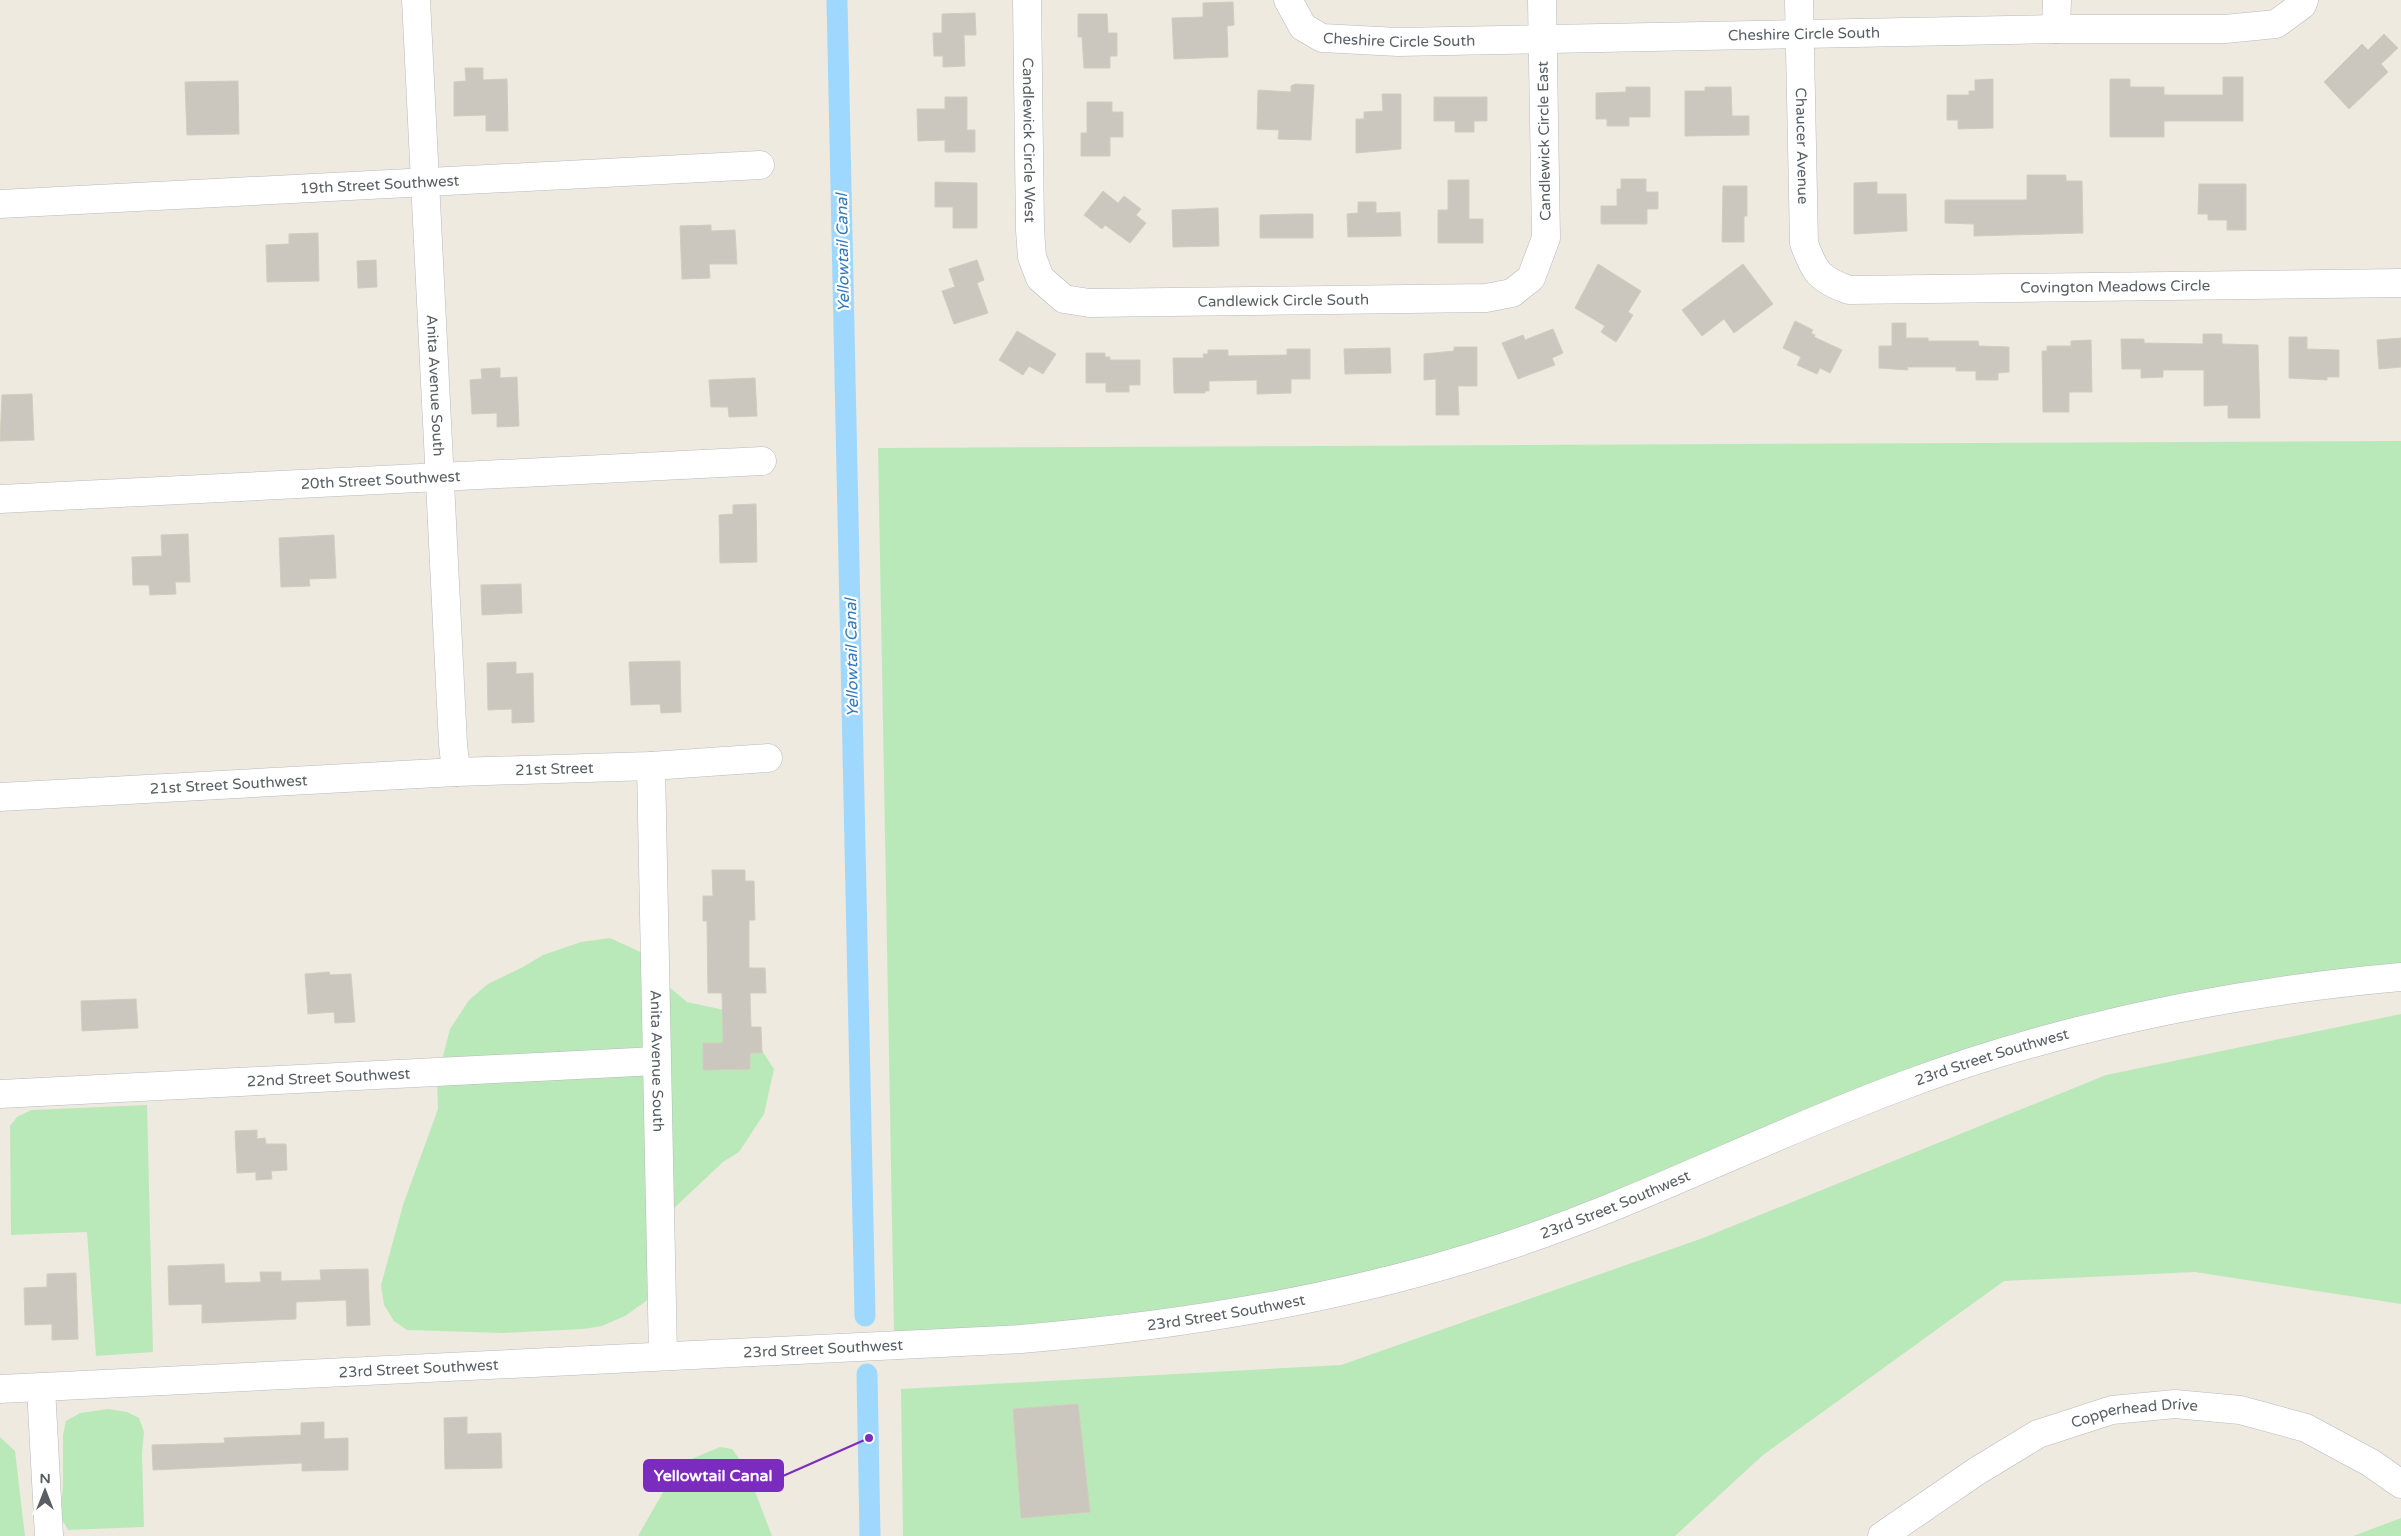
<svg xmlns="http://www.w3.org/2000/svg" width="2401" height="1536" viewBox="0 0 2401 1536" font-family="'Varela Round',sans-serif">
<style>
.green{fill:#bae9b9}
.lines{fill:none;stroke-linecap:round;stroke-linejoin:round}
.canal{stroke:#9ed8ff;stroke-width:21}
.building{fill:#cbc7bf;stroke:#d3ccbe}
.minor-casing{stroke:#b6b9be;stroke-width:29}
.minor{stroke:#fff;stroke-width:28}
.labels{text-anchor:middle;stroke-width:4.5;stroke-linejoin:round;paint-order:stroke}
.street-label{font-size:15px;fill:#595e63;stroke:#fff}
.water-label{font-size:16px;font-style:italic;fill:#3179bc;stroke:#fff}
.leader{fill:none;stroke:#7b2cbf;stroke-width:2}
.callout-dot{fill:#7b2cbf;stroke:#fff;stroke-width:2}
.callout{fill:#7b2cbf;stroke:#7b2cbf;stroke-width:2}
.callout-label{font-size:16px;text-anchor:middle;font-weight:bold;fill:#fff}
</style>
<rect width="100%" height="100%" fill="#eeeae0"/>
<path class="green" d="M 2401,441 L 2401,966 L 2190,994 L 1463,1248 L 1308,1288 L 1093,1321 L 894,1333 L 878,448 Z
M 610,938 L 645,954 L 661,980 L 687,1002 L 729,1011 L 741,1018 L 774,1069 L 764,1114 L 739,1152 L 723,1162 L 672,1210 L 656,1294 L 625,1316 L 602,1326 L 583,1329 L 503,1333 L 407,1330 L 394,1321 L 384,1305 L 381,1285 L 403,1205 L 438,1109 L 437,1080 L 450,1029 L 469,1000 L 488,984 L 523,967 L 543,955 L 581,942 Z
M 2401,1014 L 2401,1304 L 2195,1272 L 2004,1281 L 1763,1455 L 1675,1536 L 903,1536 L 901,1389 L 1341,1365 L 1703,1238 L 2106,1075 Z
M 147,1105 L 153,1352 L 96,1356 L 87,1232 L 11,1235 L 10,1126 L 17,1117 L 31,1110 Z
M 108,1409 L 127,1412 L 139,1418 L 144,1432 L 142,1453 L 144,1527 L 68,1530 L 60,1516 L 63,1486 L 63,1435 L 66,1421 L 80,1413 Z
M 0,1437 L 15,1451 L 25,1536 L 0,1536 Z
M 720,1447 L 732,1449 L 746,1468 L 772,1536 L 638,1536 L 670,1480 L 689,1460 Z
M 2401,1518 L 2401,1536 L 2353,1536 Z"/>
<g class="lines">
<path class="canal" d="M 837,0 L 865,1316
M 867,1374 L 870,1536"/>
</g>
<path class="building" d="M 1233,2 L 1234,25 L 1227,26 L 1228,57 L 1174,59 L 1172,18 L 1203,17 L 1203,3 Z
M 975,13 L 976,35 L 964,35 L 965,66 L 943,67 L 943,56 L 934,56 L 933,33 L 942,33 L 942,14 Z
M 1078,14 L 1107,14 L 1108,33 L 1117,33 L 1117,56 L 1110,56 L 1110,68 L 1084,68 L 1082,37 L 1078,37 Z
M 2384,34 L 2398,48 L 2381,64 L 2388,72 L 2349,109 L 2324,82 L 2362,44 L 2368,50 Z
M 465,68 L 483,68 L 483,80 L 507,79 L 508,131 L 486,131 L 486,115 L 454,116 L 454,82 L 466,81 Z
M 2223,77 L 2243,77 L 2243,121 L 2164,121 L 2164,137 L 2110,137 L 2110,79 L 2130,79 L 2130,87 L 2164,87 L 2164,95 L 2223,95 Z
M 1993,79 L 1993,128 L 1958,129 L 1958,120 L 1947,120 L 1947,95 L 1969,95 L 1969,91 L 1975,91 L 1975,80 Z
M 238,81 L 239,134 L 187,135 L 185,82 Z
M 1295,84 L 1314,85 L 1311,140 L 1278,139 L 1279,130 L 1257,129 L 1258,90 L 1291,92 L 1291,86 Z
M 1626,87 L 1650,87 L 1650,117 L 1629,117 L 1629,126 L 1607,126 L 1607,119 L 1596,119 L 1596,93 L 1626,92 Z
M 1705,87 L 1731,87 L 1732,116 L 1749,116 L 1749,135 L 1685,136 L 1685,91 L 1705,91 Z
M 1382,94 L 1401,94 L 1401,149 L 1356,153 L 1356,119 L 1364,119 L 1364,112 L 1383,111 Z
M 945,97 L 967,97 L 967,130 L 975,130 L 975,152 L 945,152 L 945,140 L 918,141 L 917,109 L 945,109 Z
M 1434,97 L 1487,97 L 1487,121 L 1474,121 L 1474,132 L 1455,132 L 1455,121 L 1434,121 Z
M 1087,102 L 1112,102 L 1112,112 L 1123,112 L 1123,137 L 1110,137 L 1110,156 L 1081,156 L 1081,133 L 1087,133 Z
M 2027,175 L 2066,175 L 2066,181 L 2082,181 L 2083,233 L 1974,236 L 1974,224 L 1945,223 L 1945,200 L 2027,200 Z
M 1621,179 L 1646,179 L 1646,192 L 1658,192 L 1658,209 L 1647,209 L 1647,224 L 1601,224 L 1601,206 L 1617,206 L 1617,189 L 1621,189 Z
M 1448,180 L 1469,180 L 1469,219 L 1483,219 L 1483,243 L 1438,243 L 1438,210 L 1448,210 Z
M 935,182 L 977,183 L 977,228 L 953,228 L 953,207 L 935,207 Z
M 1877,182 L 1877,194 L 1906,194 L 1907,231 L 1854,234 L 1854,183 Z
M 2199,184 L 2246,184 L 2246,230 L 2227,230 L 2227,220 L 2208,220 L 2208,214 L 2198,214 Z
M 1723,186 L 1747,186 L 1747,216 L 1744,216 L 1744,242 L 1722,242 Z
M 1103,191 L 1118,203 L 1124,196 L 1141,209 L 1136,215 L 1146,223 L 1130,243 L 1105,225 L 1102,229 L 1084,215 Z
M 1358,202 L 1376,202 L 1376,213 L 1400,212 L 1401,236 L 1348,237 L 1347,214 L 1358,213 Z
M 1218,208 L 1219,246 L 1173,247 L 1172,210 Z
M 1298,214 L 1313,214 L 1313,238 L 1260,238 L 1260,215 Z
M 711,225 L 711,231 L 735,230 L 737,264 L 709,264 L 710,278 L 682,279 L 680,226 Z
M 318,233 L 319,281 L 267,282 L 266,245 L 289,244 L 289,234 Z
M 376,260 L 377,287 L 358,288 L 357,261 Z
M 977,260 L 984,280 L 977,283 L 988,313 L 954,324 L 942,291 L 955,287 L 949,269 Z
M 1598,264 L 1641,291 L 1628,312 L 1633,315 L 1616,342 L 1601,332 L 1605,326 L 1575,308 Z
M 1743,264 L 1773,304 L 1734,333 L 1724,319 L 1702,336 L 1682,310 Z
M 1795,321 L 1813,330 L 1811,333 L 1815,335 L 1814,337 L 1842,350 L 1830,373 L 1820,368 L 1817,374 L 1797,365 L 1801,357 L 1783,348 Z
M 1892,323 L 1906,323 L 1906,338 L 1928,338 L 1928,341 L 1978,341 L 1979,346 L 2009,347 L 2009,372 L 1998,373 L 1998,380 L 1976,380 L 1976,371 L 1956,371 L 1956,367 L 1907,367 L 1908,370 L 1879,368 L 1879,346 L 1892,346 Z
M 1553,329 L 1563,353 L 1552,358 L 1555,365 L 1518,379 L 1502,343 L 1523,335 L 1525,340 Z
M 1017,331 L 1056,354 L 1043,374 L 1029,366 L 1023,375 L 999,360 Z
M 2203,334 L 2222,334 L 2222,344 L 2258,345 L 2260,418 L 2228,418 L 2228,405 L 2204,406 L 2204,370 L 2163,370 L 2163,377 L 2141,378 L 2141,369 L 2122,369 L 2121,339 L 2144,339 L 2144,343 L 2203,344 Z
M 2289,337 L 2307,337 L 2307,349 L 2339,350 L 2339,377 L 2327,377 L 2327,380 L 2289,378 Z
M 2401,338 L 2401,367 L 2379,369 L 2377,340 Z
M 2091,340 L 2092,392 L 2069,392 L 2069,412 L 2043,412 L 2042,351 L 2047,351 L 2047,346 L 2071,346 L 2071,341 Z
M 1454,347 L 1477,347 L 1477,386 L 1458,386 L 1459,415 L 1436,415 L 1436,379 L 1424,380 L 1424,354 L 1454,351 Z
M 1390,348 L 1391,373 L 1345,374 L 1344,349 Z
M 1287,349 L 1310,349 L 1310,379 L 1291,379 L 1291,393 L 1257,394 L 1257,380 L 1209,381 L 1209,391 L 1205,391 L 1205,393 L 1174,393 L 1173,358 L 1204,358 L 1203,354 L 1208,354 L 1208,350 L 1228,350 L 1228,356 L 1287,355 Z
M 1086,353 L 1105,353 L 1105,357 L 1110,357 L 1110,360 L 1140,360 L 1140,385 L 1129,385 L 1129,392 L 1106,392 L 1106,383 L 1086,383 Z
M 500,368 L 500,378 L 517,377 L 519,426 L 497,427 L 497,413 L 472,414 L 470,380 L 482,379 L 481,369 Z
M 755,378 L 757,416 L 729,417 L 728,407 L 711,407 L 709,380 Z
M 32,394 L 34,440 L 0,441 L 2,395 Z
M 756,504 L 757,562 L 720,563 L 719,515 L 733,514 L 733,505 Z
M 188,534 L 190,582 L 175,582 L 176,594 L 150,595 L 149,585 L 133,585 L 132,557 L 162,556 L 161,535 Z
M 334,535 L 336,578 L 309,579 L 310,586 L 281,587 L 279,538 Z
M 521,584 L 522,613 L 482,615 L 481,585 Z
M 680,661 L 681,712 L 661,713 L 660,704 L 631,705 L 629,662 Z
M 516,662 L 516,674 L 533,673 L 534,722 L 512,723 L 512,709 L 488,710 L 487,663 Z
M 712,870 L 745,870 L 745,881 L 754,881 L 755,920 L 749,920 L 749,968 L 765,968 L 766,993 L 750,993 L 751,1027 L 761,1027 L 762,1053 L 750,1053 L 750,1069 L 703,1070 L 703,1043 L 723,1043 L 722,993 L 708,993 L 707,921 L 703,921 L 703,896 L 713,896 Z
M 329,972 L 330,975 L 351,974 L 355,1022 L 335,1023 L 334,1012 L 308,1014 L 305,974 Z
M 136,999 L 138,1028 L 82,1031 L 81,1001 Z
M 257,1130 L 257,1139 L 265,1138 L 266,1144 L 286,1144 L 287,1170 L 271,1171 L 272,1179 L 256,1180 L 256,1172 L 237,1173 L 235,1131 Z
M 224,1264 L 225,1283 L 261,1282 L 260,1272 L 281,1272 L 281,1281 L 321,1280 L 320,1270 L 368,1269 L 370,1325 L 347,1326 L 346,1300 L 296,1302 L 296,1319 L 226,1322 L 202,1323 L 202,1304 L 169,1305 L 168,1266 Z
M 76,1273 L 78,1339 L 52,1340 L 52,1324 L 25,1325 L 24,1288 L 47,1287 L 47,1274 Z
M 1078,1404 L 1090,1512 L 1021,1518 L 1013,1409 Z
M 467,1417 L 467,1434 L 501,1433 L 502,1468 L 445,1469 L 444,1418 Z
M 324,1422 L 324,1439 L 348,1438 L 348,1470 L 302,1471 L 302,1463 L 153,1470 L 152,1445 L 225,1443 L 224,1438 L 301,1435 L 301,1423 Z"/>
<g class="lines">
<defs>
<g id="minor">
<path id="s1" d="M 416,0 L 453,744 L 456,772"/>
<path id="s2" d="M 1027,0 L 1030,230 L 1032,257 L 1040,278 L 1064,299 L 1089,303 L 1486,298 L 1512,293 L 1531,278 L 1546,238 L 1542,0"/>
<path id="s3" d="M 1288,0 L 1303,27 L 1322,38 L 1398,42 L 2056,29 L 2225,29 L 2276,24 L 2302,5 L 2304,0"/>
<path id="s4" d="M 1799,0 L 1804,243 C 1814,272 1820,280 1849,290 L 2401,283"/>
<path d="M 2056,29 L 2057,0"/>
<path id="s5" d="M 0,204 L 760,165"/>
<path id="s6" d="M 0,499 L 762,461"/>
<path id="s7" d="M 651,766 L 663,1356"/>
<path id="s8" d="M 0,797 L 456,772 L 651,766 L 768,758"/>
<path id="s9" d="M 0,1094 L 656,1061"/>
<path d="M 41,1388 L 49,1536"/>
<path id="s10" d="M 0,1389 L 1021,1339 C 1184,1325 1345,1299 1501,1248 C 1639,1203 1767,1136 1902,1086 C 2062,1026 2232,992 2401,977"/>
<path id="s11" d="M 1882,1536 L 1977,1471 L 2038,1434 L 2112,1410 L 2175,1404 L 2240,1410 L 2306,1428 L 2371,1463 L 2401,1484"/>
</g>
</defs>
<use href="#minor" class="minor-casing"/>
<use href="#minor" class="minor"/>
</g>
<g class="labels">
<g class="street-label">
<text dy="5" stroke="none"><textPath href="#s3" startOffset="535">Cheshire Circle South</textPath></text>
<text dy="5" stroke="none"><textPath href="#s3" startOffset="130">Cheshire Circle South</textPath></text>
<text dy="5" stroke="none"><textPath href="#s2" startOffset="140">Candlewick Circle West</textPath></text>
<text transform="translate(1544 141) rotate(-91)" y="5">Candlewick Circle East</text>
<text dy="5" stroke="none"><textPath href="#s4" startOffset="146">Chaucer Avenue</textPath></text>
<text dy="5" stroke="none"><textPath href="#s5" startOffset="380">19th Street Southwest</textPath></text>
<text dy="5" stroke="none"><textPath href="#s4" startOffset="578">Covington Meadows Circle</textPath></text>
<text dy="5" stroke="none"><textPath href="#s2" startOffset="531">Candlewick Circle South</textPath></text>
<text dy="5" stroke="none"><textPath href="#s1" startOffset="386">Anita Avenue South</textPath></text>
<text dy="5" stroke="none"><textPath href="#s6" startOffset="381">20th Street Southwest</textPath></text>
<text dy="5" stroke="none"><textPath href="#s8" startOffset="555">21st Street</textPath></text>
<text dy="5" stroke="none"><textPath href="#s8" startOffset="229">21st Street Southwest</textPath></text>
<text dy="5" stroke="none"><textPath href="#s10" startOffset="2039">23rd Street Southwest</textPath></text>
<text dy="5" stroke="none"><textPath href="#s7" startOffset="295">Anita Avenue South</textPath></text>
<text dy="5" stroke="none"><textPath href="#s9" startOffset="329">22nd Street Southwest</textPath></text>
<text dy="5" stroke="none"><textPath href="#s10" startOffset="1634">23rd Street Southwest</textPath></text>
<text dy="5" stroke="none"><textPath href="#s10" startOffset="1229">23rd Street Southwest</textPath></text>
<text dy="5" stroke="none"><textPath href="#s10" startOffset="824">23rd Street Southwest</textPath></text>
<text dy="5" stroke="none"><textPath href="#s10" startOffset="419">23rd Street Southwest</textPath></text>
<text dy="5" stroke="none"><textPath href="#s11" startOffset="286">Copperhead Drive</textPath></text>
</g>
<g class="water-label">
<text transform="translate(842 253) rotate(-91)" y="6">Yellowtail Canal</text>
<text transform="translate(851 658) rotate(-91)" y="6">Yellowtail Canal</text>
</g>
</g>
<path class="leader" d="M869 1438L783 1476"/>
<circle class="callout-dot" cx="869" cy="1438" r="5"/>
<rect class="callout" x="644" y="1460" width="139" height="31" rx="5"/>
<g class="callout-label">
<text x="713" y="1481">Yellowtail Canal</text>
</g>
<g transform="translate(45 1491)" stroke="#ffffff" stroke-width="4" paint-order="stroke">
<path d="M0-4L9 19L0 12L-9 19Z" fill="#595e63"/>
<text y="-8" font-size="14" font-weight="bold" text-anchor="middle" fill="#595e63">N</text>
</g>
</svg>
